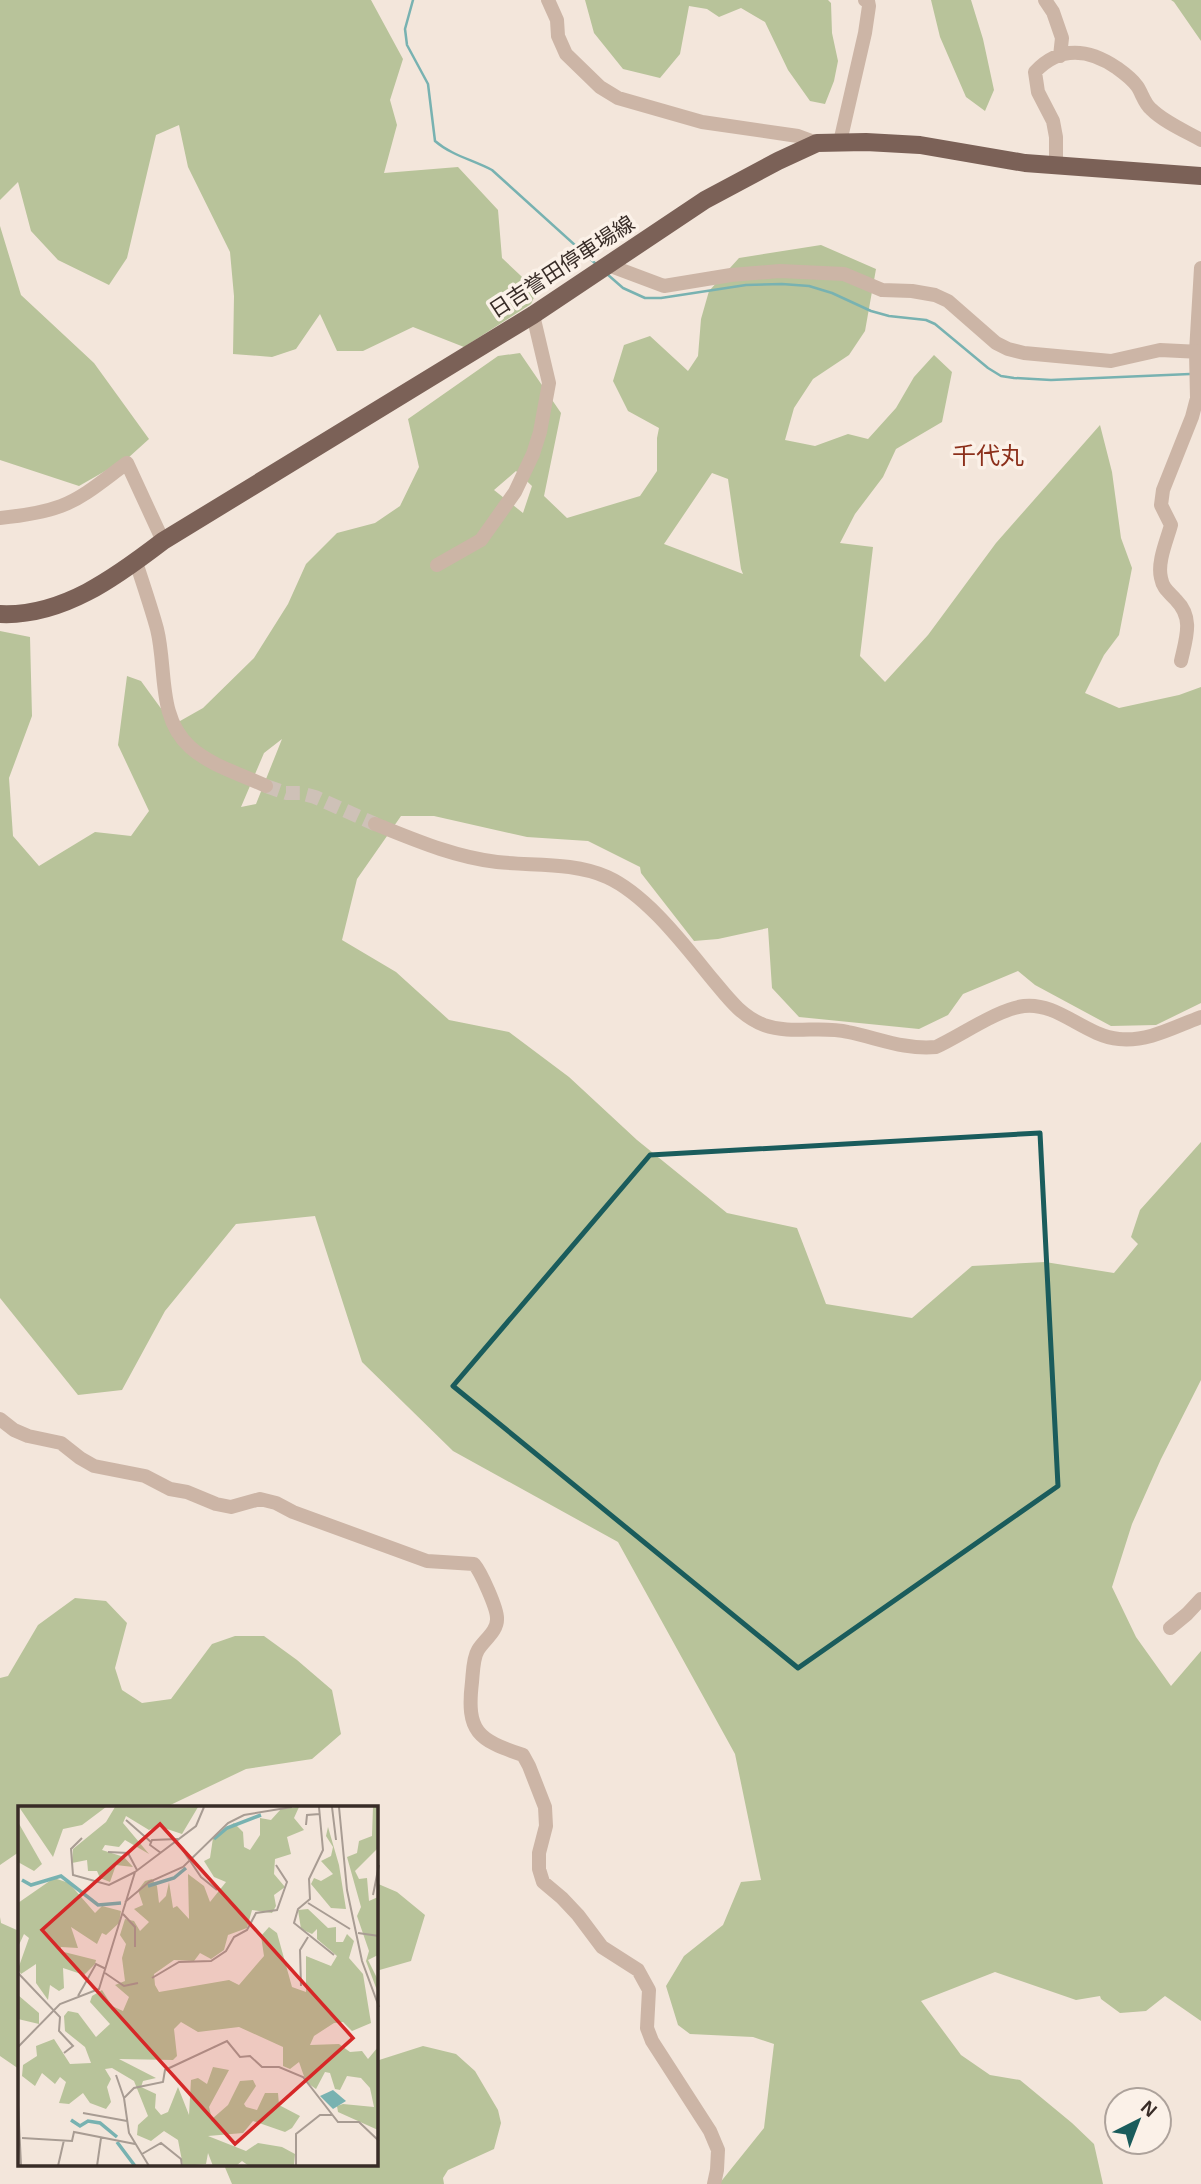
<svg xmlns="http://www.w3.org/2000/svg" width="1201" height="2184" viewBox="0 0 1201 2184" font-family="Helvetica,'Noto Sans JP',sans-serif">
<style>
.green{fill:#b8c39a;fill-rule:evenodd}
.lines{fill:none;stroke-linecap:round;stroke-linejoin:round}
.stream{stroke:#78b2b1;stroke-width:2.5}
.minor-tunnel{stroke:#cec1b7;stroke-width:14;stroke-dasharray:14 7;stroke-linecap:butt}
.minor{stroke:#ccb5a6;stroke-width:14}
.major{stroke:#7b6157;stroke-width:18}
.marked{fill:none;stroke:#1a5c5c;stroke-width:5;stroke-linejoin:round}
.labels{text-anchor:middle;stroke-width:7;stroke-linejoin:round;paint-order:stroke}
.street-label{font-size:21px;fill:#382c27;stroke:#fbf1e8}
.quarter-label{font-size:24px;fill:#8c301b;stroke:#fbf1e8}
.inset-river{fill:none;stroke:#78b2b1;stroke-width:3.5}
.inset-road{fill:none;stroke:#a89c93;stroke-width:2}
.view{fill:#d62828;fill-opacity:0.15;stroke:#d62828;stroke-width:3.5}
.inset-edge{fill:none;stroke:#382c27;stroke-width:3.5}
</style>
<rect width="100%" height="100%" fill="#f3e6db"/>
<path class="green" d="M 0,0 L 371,0 L 403,59 L 390,100 L 397,125 L 384,173 L 458,167 L 498,210 L 502,258 L 537,291 L 531,304 L 464,347 L 413,327 L 363,351 L 337,351 L 320,314 L 296,349 L 272,357 L 233,354 L 234,296 L 230,252 L 188,167 L 179,125 L 156,135 L 127,258 L 109,285 L 58,260 L 31,231 L 18,182 L 0,200 Z
M 585,0 L 828,0 L 831,3 L 832,33 L 838,61 L 834,81 L 825,104 L 810,101 L 788,70 L 765,22 L 741,8 L 719,17 L 707,9 L 689,6 L 680,54 L 660,78 L 623,69 L 594,33 Z
M 931,0 L 971,0 L 983,39 L 994,90 L 985,111 L 966,97 L 940,37 Z
M 1171,0 L 1201,0 L 1201,41 L 1174,2 Z
M 0,226 L 21,295 L 94,363 L 149,439 L 128,458 L 79,486 L 0,460 Z
M 821,245 L 876,269 L 865,331 L 849,355 L 813,379 L 794,408 L 785,440 L 815,446 L 848,434 L 868,439 L 896,408 L 914,377 L 934,355 L 952,372 L 942,422 L 896,449 L 883,477 L 855,514 L 840,543 L 873,547 L 860,656 L 885,682 L 928,635 L 996,543 L 1100,425 L 1112,472 L 1121,538 L 1132,568 L 1119,635 L 1104,655 L 1085,693 L 1119,708 L 1179,695 L 1201,687 L 1201,1003 L 1156,1025 L 1111,1026 L 1035,985 L 1018,971 L 963,994 L 948,1015 L 919,1029 L 799,1017 L 772,988 L 768,928 L 718,939 L 694,941 L 641,873 L 640,867 L 588,841 L 527,837 L 434,816 L 401,816 L 357,879 L 342,940 L 396,972 L 449,1020 L 509,1032 L 569,1077 L 637,1140 L 727,1213 L 797,1228 L 826,1304 L 912,1318 L 972,1266 L 1045,1262 L 1114,1273 L 1138,1244 L 1131,1237 L 1140,1210 L 1201,1142 L 1201,1380 L 1161,1459 L 1132,1524 L 1112,1587 L 1136,1637 L 1171,1686 L 1201,1651 L 1201,2021 L 1165,1996 L 1146,2011 L 1120,2013 L 1101,1999 L 1100,1996 L 1076,2000 L 995,1972 L 921,2001 L 961,2055 L 990,2075 L 1020,2080 L 1072,2123 L 1094,2144 L 1103,2184 L 719,2184 L 764,2128 L 774,2044 L 753,2037 L 690,2034 L 678,2025 L 666,1986 L 684,1956 L 723,1925 L 741,1882 L 761,1880 L 735,1754 L 618,1542 L 453,1451 L 362,1362 L 315,1216 L 236,1224 L 165,1311 L 122,1390 L 78,1395 L 0,1298 L 0,631 L 30,637 L 32,716 L 9,778 L 13,836 L 39,866 L 95,832 L 131,836 L 149,811 L 118,745 L 127,676 L 141,681 L 173,725 L 203,708 L 254,658 L 288,604 L 306,564 L 337,533 L 375,523 L 400,506 L 419,467 L 408,419 L 498,356 L 520,353 L 561,413 L 544,496 L 567,518 L 640,496 L 657,471 L 657,438 L 659,428 L 628,411 L 613,381 L 624,345 L 650,336 L 688,371 L 698,356 L 701,319 L 709,291 L 739,258 ZM 516,471 L 532,486 L 523,513 L 494,490 ZM 712,473 L 728,479 L 741,569 L 743,574 L 664,544 ZM 282,739 L 256,804 L 241,807 L 264,753 Z
M 75,1598 L 106,1601 L 127,1623 L 115,1668 L 122,1690 L 142,1703 L 171,1699 L 212,1644 L 235,1636 L 264,1636 L 297,1660 L 332,1690 L 341,1734 L 312,1759 L 246,1769 L 164,1808 L 19,1808 L 19,1852 L 0,1865 L 0,1678 L 8,1676 L 38,1625 Z
M 376,1883 L 397,1892 L 425,1915 L 411,1961 L 376,1971 Z
M 0,1917 L 1,1923 L 19,1931 L 19,2069 L 0,2056 Z
M 423,2046 L 456,2054 L 475,2071 L 498,2110 L 501,2123 L 494,2149 L 448,2170 L 443,2178 L 444,2184 L 232,2184 L 224,2165 L 376,2165 L 376,2061 Z"/>
<g class="lines">
<path class="stream" d="M 413,0 L 405,29 L 407,45 L 428,84 L 435,141 C 451,155 473,160 492,170 L 597,265
M 607,274 L 623,288 L 645,298 L 661,298 L 746,285 L 782,284 L 809,286 L 832,293 L 871,311 L 889,316 L 926,320 L 935,324 L 988,368 L 1001,376 L 1014,378 L 1051,380 L 1190,374"/>
<path class="minor-tunnel" d="M 266,786 L 286,793 L 300,793 L 315,797 L 375,824"/>
<path class="minor" d="M 548,0 L 557,20 L 558,36 L 566,54 L 600,87 L 618,98 L 702,122 L 798,136 L 817,143
M 1045,0 L 1053,12 L 1062,38 L 1060,56
M 840,142 L 865,33 L 869,6 L 868,1 L 865,0
M 1056,165 L 1056,137 L 1053,121 L 1038,92 L 1035,72 C 1060,45 1089,49 1117,68 C 1124,73 1132,79 1137,86 C 1142,93 1144,103 1151,109 C 1164,122 1185,131 1201,140
M 608,265 L 664,286 L 731,275 L 780,271 L 844,274 L 882,290 L 912,291 L 935,295 L 948,301 L 996,343 L 1008,349 L 1024,353 L 1111,361 L 1160,350 L 1201,352
M 0,518 C 20,516 42,513 61,506 C 85,497 106,478 127,463 L 163,541
M 136,562 C 143,584 151,607 157,629 C 167,669 157,717 190,747 C 211,766 241,774 266,786
M 437,565 L 481,540 L 515,492 L 533,454 L 540,432 L 549,383 L 533,315
M 1181,661 C 1186,638 1194,618 1176,600 C 1169,592 1163,589 1161,578 C 1157,562 1167,540 1171,525 L 1161,505 L 1163,490 L 1192,417 L 1197,398 L 1196,352 L 1201,268
M 375,824 C 415,840 454,857 497,862 C 533,866 573,862 607,877 C 647,895 685,946 713,980 C 728,998 741,1016 764,1025 C 792,1035 820,1025 848,1032 C 878,1038 905,1050 936,1047 C 962,1035 998,1009 1024,1006 C 1058,1002 1085,1036 1119,1039 C 1148,1042 1174,1027 1201,1017
M 0,1419 L 14,1430 L 28,1436 L 61,1443 L 80,1458 L 94,1466 L 145,1476 L 170,1489 L 187,1492 L 216,1504 L 231,1507 L 260,1499 L 276,1503 L 293,1512 L 427,1561 L 474,1564 C 481,1572 497,1608 497,1618 C 498,1631 484,1640 478,1650 C 473,1658 473,1672 472,1682 C 466,1732 478,1740 523,1755 L 529,1766 L 545,1807 L 546,1826 L 539,1853 L 539,1869 L 543,1882 L 562,1898 L 578,1915 L 602,1947 L 638,1970 L 649,1990 L 647,2028 L 652,2041 L 710,2131 L 718,2150 L 717,2170 L 714,2184
M 1170,1628 L 1187,1614 L 1201,1599"/>
<path class="major" d="M 0,614 C 62,617 116,577 163,541 L 533,315 L 705,200 L 778,161 L 817,143 L 866,142 L 920,145 L 1025,163 L 1201,176"/>
</g>
<path class="marked" d="M 1040,1133 L 1058,1486 L 798,1668 L 453,1386 L 650,1155 Z"/>
<g class="labels">
<g class="street-label">
<text transform="translate(562 267) rotate(-33)" y="7">日吉誉田停車場線</text>
</g>
<g class="quarter-label">
<text x="988" y="464">千代丸</text>
</g>
</g>
<g transform="translate(18 1806)">
<rect width="360" height="360" fill="#f3e6db"/>
<path d="M 1,1 L 88,1 L 64,19 L 45,23 L 35,51 ZM 97,1 L 137,2 L 180,1 L 164,28 L 140,20 L 131,24 L 108,10 L 105,17 L 131,48 L 107,34 L 101,41 L 87,39 L 84,44 L 106,51 L 115,61 L 98,59 L 92,76 L 82,72 L 79,65 L 70,65 L 69,54 L 54,57 L 55,43 L 88,16 ZM 281,1 L 276,12 L 286,24 L 269,31 L 273,48 L 257,53 L 256,68 L 267,81 L 256,89 L 258,100 L 254,107 L 234,104 L 229,122 L 210,129 L 206,144 L 193,153 L 182,147 L 176,155 L 156,154 L 136,168 L 137,179 L 141,186 L 211,174 L 221,179 L 246,150 L 243,130 L 251,121 L 259,127 L 274,181 L 288,186 L 288,150 L 313,160 L 319,150 L 299,133 L 299,123 L 294,128 L 283,123 L 280,104 L 290,103 L 310,122 L 318,121 L 318,136 L 325,136 L 329,128 L 336,135 L 331,152 L 345,168 L 353,217 L 334,225 L 325,216 L 316,217 L 296,230 L 292,239 L 321,238 L 332,246 L 344,245 L 350,253 L 360,241 L 360,324 L 320,306 L 319,300 L 325,298 L 356,301 L 352,282 L 343,272 L 329,270 L 322,284 L 317,283 L 312,267 L 307,266 L 298,283 L 288,276 L 281,256 L 272,263 L 265,260 L 265,241 L 221,221 L 180,226 L 163,216 L 156,223 L 159,250 L 155,254 L 101,253 L 138,272 L 125,275 L 123,281 L 138,288 L 137,302 L 143,309 L 150,306 L 160,281 L 171,309 L 173,274 L 180,272 L 189,278 L 195,261 L 211,264 L 191,301 L 194,313 L 210,299 L 222,275 L 235,274 L 238,280 L 226,298 L 228,301 L 239,304 L 247,287 L 260,287 L 261,299 L 282,310 L 274,322 L 267,326 L 235,315 L 225,327 L 190,330 L 228,345 L 240,337 L 264,341 L 277,348 L 276,359 L 231,360 L 224,355 L 218,360 L 195,360 L 190,347 L 188,358 L 165,360 L 160,334 L 146,325 L 133,335 L 119,329 L 120,319 L 130,310 L 116,275 L 94,262 L 87,263 L 93,273 L 89,281 L 93,296 L 88,303 L 72,297 L 65,287 L 51,298 L 41,297 L 48,276 L 42,271 L 37,278 L 24,267 L 17,280 L 4,270 L 5,259 L 19,250 L 18,240 L 36,233 L 52,258 L 73,257 L 67,241 L 47,225 L 46,210 L 50,205 L 60,207 L 78,231 L 92,218 L 72,196 L 74,190 L 84,184 L 94,200 L 105,205 L 111,191 L 97,179 L 107,175 L 104,152 L 108,138 L 102,129 L 107,113 L 116,115 L 122,125 L 131,116 L 116,103 L 125,99 L 120,84 L 127,75 L 134,73 L 139,80 L 141,97 L 148,90 L 151,76 L 155,102 L 159,100 L 171,113 L 170,68 L 186,80 L 192,96 L 208,76 L 196,71 L 186,55 L 192,52 L 195,32 L 216,17 L 225,26 L 226,41 L 232,44 L 242,29 L 242,12 L 253,14 L 263,3 ZM 355,1 L 360,1 L 360,42 L 337,65 L 341,73 L 349,72 L 351,95 L 360,91 L 360,149 L 350,154 L 360,174 L 360,187 L 348,155 L 351,145 L 339,110 L 343,101 L 329,51 L 339,47 L 341,35 L 354,30 ZM 0,16 L 24,58 L 16,65 L 0,56 ZM 310,21 L 321,59 L 328,103 L 313,102 L 293,78 L 296,72 L 303,75 L 315,68 L 303,55 L 313,50 L 315,41 L 308,30 ZM 36,72 L 51,77 L 77,107 L 84,100 L 103,105 L 101,117 L 88,129 L 84,127 L 79,138 L 53,121 L 60,142 L 43,141 L 42,145 L 78,154 L 77,158 L 66,169 L 45,162 L 46,182 L 41,185 L 32,179 L 30,194 L 18,177 L 18,158 L 3,168 L 0,163 L 11,132 L 6,128 L 0,141 L 0,97 ZM 0,189 L 21,207 L 21,218 L 0,213 Z" fill="#b8c39a"/>
<path d="M 315,284 L 328,295 L 315,303 L 302,290 Z" fill="#78b2b1"/>
<path class="inset-river" d="M 196,33 L 209,22 L 243,9M 4,74 L 13,79 L 43,70 L 80,99 L 103,97M 130,80 L 156,72 L 168,62M 53,314 L 62,320 L 70,315 L 82,317 L 99,331M 99,336 L 117,360"/>
<path class="inset-road" d="M 301,1 L 305,44 L 291,73 L 292,93 L 280,103 L 276,117 L 316,149M 314,1 L 318,34M 321,1 L 329,84 L 344,155 L 361,201M 108,14 L 133,36M 288,19 L 289,9 L 302,8M 64,32 L 53,43 L 55,69 L 91,79 L 117,66M 158,34 L 183,71 L 199,84M 90,46 L 110,47 L 119,64M 143,47 L 132,39 L 134,34 L 160,33M 355,89 L 361,59M 107,96 L 131,76 L 165,61 L 210,17 L 226,9 L 274,1M 290,97 L 332,123M 105,108 L 117,121 L 117,141M 340,127 L 361,130M 0,167 L 42,211 L 41,225 L 55,240 L 46,247M 87,167 L 106,180 L 120,177M 134,172 L 161,156 L 193,155 L 208,145 L 216,131 L 229,124 L 238,107 L 259,104 L 269,76 L 258,59M 283,180 L 282,144 L 290,131M 60,190 L 78,158 L 88,163M 0,241 L 42,198 L 81,183 L 117,66 L 178,20 L 186,1M 98,269 L 106,292M 0,298 L 3,359M 65,307 L 109,315M 4,332 L 54,335 L 56,326 L 117,338M 124,348 L 143,337 L 163,353 L 164,360M 40,360 L 46,334M 79,360 L 83,332M 131,360 L 111,327 L 106,292 L 116,282 L 145,276 L 147,264 L 209,235 L 222,251 L 232,250 L 244,261 L 261,261 L 285,271 L 320,316 L 341,316 L 361,335M 278,360 L 278,328 L 302,309 L 314,309"/>
<path class="view" d="M 142,18 L 335,232 L 217,338 L 24,124 Z"/>
<rect width="360" height="360" class="inset-edge"/>
</g>
<g transform="translate(1138 2121) rotate(42)"><circle r="33" fill="#fbf1e8" stroke="#ada29b" stroke-width="2"/>
<path d="M0-5L12 26L0 18L-12 26Z" fill="#1a5c5c"/>
<text y="-10" font-size="19" font-weight="bold" text-anchor="middle" fill="#382c27">N</text>
</g>
</svg>
